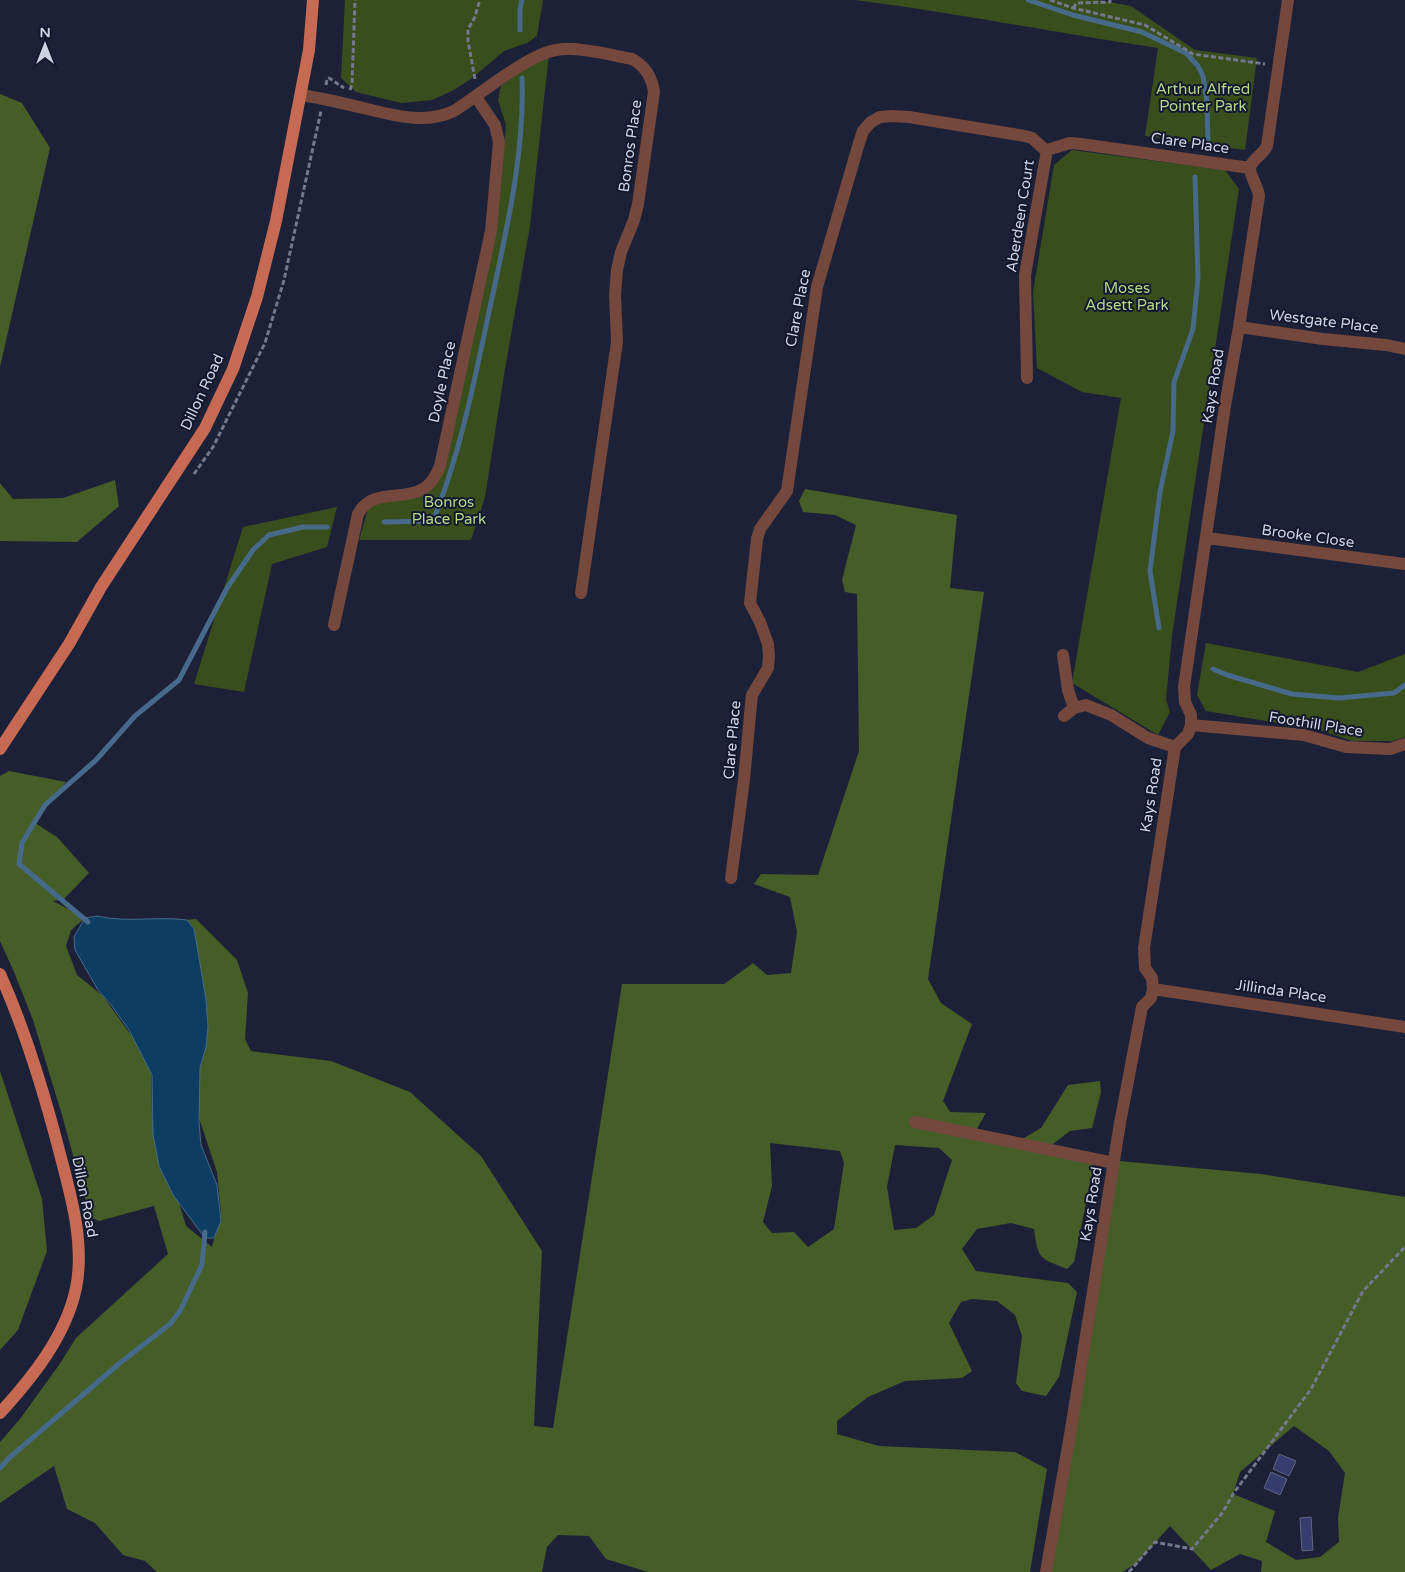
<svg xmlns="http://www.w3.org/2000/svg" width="1405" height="1572" viewBox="0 0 1405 1572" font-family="'Varela Round',sans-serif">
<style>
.green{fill:#384e1c}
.forest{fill:#455d27;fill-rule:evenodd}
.water{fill:#0e3d64;stroke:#486a8a}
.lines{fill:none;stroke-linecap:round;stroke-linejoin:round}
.stream{stroke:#486a8a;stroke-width:5}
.building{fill:#343d6e;stroke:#5f6680}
.path{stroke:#74788b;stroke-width:3;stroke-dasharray:5 2.5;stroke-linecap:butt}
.minor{stroke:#75483d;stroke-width:12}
.major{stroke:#c66a53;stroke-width:12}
.labels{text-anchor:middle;stroke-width:4;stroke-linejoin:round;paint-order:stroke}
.park-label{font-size:15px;fill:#b2d888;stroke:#13182d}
.street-label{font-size:15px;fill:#ced2e1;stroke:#13182d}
</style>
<rect width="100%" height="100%" fill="#1d2137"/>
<path class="green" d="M 345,0 L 543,0 L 537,36 L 527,43 L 504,51 L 471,79 L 452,91 L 432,100 L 401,103 L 356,92 L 341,78 Z
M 855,0 L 1098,0 L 1131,6 L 1195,50 L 1257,58 L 1245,150 L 1145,136 L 1158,48 C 1057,33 956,13 855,0 Z
M 549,54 L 530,226 L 504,375 L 485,497 L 471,540 L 359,540 L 368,509 L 382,501 L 432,487 L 496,227 L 506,125 L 498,100 L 501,86 L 534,61 Z
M 1072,150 L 1225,170 L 1239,189 L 1172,636 L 1166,700 L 1170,712 L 1158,735 L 1072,683 L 1121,398 L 1082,392 L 1037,368 L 1033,292 L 1054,165 Z
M 337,507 L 327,547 L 272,564 L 244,692 L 194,684 L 243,527 Z
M 1206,643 L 1358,672 L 1405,654 L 1405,737 L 1393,741 L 1352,741 L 1320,730 L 1206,711 L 1197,695 Z"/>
<path class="forest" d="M 0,94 L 22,103 L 50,148 L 0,367 Z
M 115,480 L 119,506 L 77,542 L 0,541 L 0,483 L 13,499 L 63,498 Z
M 805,489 L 957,515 L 950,588 L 984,592 L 928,979 L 941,1003 L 972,1024 L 943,1101 L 950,1112 L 986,1113 L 974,1134 L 1010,1146 L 1041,1128 L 1068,1085 L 1100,1081 L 1101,1092 L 1092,1128 L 1070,1131 L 1049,1147 L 1094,1164 L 1074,1262 L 1067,1269 C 1039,1258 1038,1259 1034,1229 L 1011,1223 L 977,1229 L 962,1249 L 976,1271 L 1068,1283 L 1077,1292 L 1059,1377 L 1046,1396 L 1022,1391 L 1016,1383 L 1022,1336 L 1015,1315 L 997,1301 L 972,1299 L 961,1302 L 949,1323 L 972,1371 L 962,1378 L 905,1381 L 868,1397 L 837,1421 L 837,1434 L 879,1446 L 1015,1452 L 1047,1469 L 1030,1572 L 648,1572 L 606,1559 L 589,1536 L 558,1535 L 547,1547 L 542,1572 L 157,1572 L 145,1561 L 123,1555 L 95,1523 L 67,1509 L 54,1466 L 0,1503 L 0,1442 L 20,1419 L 59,1365 L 76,1338 L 168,1254 L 154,1206 L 99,1221 L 90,1217 L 62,1115 L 33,1020 L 14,972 L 0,941 L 0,776 L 9,771 L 66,782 L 35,823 L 57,837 L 89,873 L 64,899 L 53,901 L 85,918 L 71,930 L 66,946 L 77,975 L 103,996 L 151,1063 L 152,1115 L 186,1226 L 212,1247 L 221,1213 L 217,1172 L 190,1091 L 181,931 L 185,920 L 196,919 L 237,960 L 248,993 L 245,1039 L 251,1051 L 331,1061 L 410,1092 L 481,1156 L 542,1251 L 534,1426 L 553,1428 L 622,984 L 724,984 L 753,963 L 767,975 L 791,973 L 797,932 L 790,897 L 754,884 L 761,874 L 818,875 L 859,751 L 857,594 L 845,592 L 842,580 L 856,525 L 835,515 L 803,512 L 799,501 ZM 770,1143 L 840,1151 L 844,1163 L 834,1229 L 808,1247 L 794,1232 L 772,1233 L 763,1222 L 772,1186 ZM 895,1145 L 939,1148 L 952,1160 L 934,1215 L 916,1228 L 894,1230 L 887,1187 Z
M 0,1071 L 42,1199 L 47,1251 L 18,1330 L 0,1350 Z
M 1119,1161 L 1261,1174 L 1405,1197 L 1405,1572 L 1261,1572 L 1262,1561 L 1240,1554 L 1211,1570 L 1170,1526 L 1137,1563 L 1122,1572 L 1048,1572 ZM 1294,1426 L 1329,1451 L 1345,1473 L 1338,1518 L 1339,1542 L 1320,1557 L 1296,1560 L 1266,1542 L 1275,1511 L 1233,1494 L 1240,1472 Z"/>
<path class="water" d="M 97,916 C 128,923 157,916 187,920 L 194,929 L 206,999 L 208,1027 L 206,1047 L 200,1068 L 199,1123 L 201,1145 L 217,1185 L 221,1221 L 214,1238 L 205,1238 L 173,1195 L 159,1166 L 153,1134 L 152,1075 L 129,1030 L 112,1006 L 98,990 L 75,950 L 74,937 L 85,918 Z"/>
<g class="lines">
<path class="stream" d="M 1028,0 L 1073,15 L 1142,32 L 1186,53 L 1198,66 L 1203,76 L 1207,101 L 1208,143
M 520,30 L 520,9 L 522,0
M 384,522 L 433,521 C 460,454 474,383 489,312 C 505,237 525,155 522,78
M 1159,628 L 1150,571 L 1160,492 L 1173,431 L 1174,382 L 1193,329 L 1198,278 L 1195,177
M 1213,669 L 1227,675 L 1292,694 L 1339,698 L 1394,693 L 1405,685
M 88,922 L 19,864 L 22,843 L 45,805 L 96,760 L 135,716 L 179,680 L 227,588 L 253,550 L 269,535 L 303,527 L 327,527
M 0,1468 L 9,1458 L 120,1363 L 170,1324 L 180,1311 L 202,1265 L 205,1232"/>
</g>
<path class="building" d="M 1279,1454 L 1296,1461 L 1289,1476 L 1273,1469 Z
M 1271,1472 L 1287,1479 L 1280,1495 L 1264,1488 Z
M 1311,1517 L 1313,1550 L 1302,1551 L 1300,1518 Z"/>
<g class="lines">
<path class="path" d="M 1050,0 L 1073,8 L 1145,25 L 1193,54 L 1265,64
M 1073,8 L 1077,3 L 1110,2 L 1110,0
M 475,79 L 468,41 L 468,29 L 474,19 L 480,0
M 326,85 L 327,79 L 329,78 L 344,88
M 350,90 L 352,84 L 355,0
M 194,474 L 213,447 L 265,343 L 284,280 L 321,111
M 1129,1572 L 1155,1542 L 1192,1549 L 1223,1512 L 1233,1494 L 1311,1389 L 1363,1291 L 1405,1247"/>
<path class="minor" d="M 301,95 C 322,98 342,103 363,108 C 393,115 424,125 454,111 C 481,94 527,55 556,50 C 576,46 611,55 632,59 C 645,66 652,77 654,92 L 638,204 L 634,220 L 621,252 L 617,270 L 615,295 L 617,342 L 581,593
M 1239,327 L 1323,339 L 1386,345 L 1405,349
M 1027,378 L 1025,275 L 1047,150
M 1207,538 L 1405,564
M 334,625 L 358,514 C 373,486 407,503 427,486 C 433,481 437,473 440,466 L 491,231 L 499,142 L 495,125 L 476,97
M 1063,655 L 1068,690 L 1074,708
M 1064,716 L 1074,708 L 1086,705 L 1111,715 L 1148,738 L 1175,747
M 1191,725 L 1304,735 L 1346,747 L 1390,749 L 1405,744
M 731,878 L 744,780 L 751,704 L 752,695 L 768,668 L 769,656 L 768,644 L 760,622 L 750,603 L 757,539 L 760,529 L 787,491 L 817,287 L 859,143 L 863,131 L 871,122 L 880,117 L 892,116 L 909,117 L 1025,136 L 1032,138 L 1043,148 L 1047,150 L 1070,143 L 1081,144 L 1250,168
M 1153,989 L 1405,1027
M 915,1122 L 1114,1163
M 1046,1572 L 1071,1429 L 1120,1123 L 1142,1007 L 1151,998 L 1153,989 L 1152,978 L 1145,968 L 1144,948 L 1175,747 L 1188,734 L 1191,725 L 1191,715 L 1185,702 L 1184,687 L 1225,406 L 1239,327 L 1259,196 C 1258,186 1247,172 1251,165 C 1255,158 1263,154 1267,146 L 1288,0"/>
<path class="major" d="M 0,749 L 69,644 L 101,587 L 205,428 L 233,369 L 257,297 L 276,221 L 309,50 L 313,0
M 0,974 C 26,1032 44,1092 60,1154 C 71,1196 85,1244 76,1288 C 66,1336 32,1378 0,1413"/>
</g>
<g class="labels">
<g class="park-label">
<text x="1203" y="94">Arthur Alfred<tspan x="1203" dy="17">Pointer Park</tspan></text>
<text x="1127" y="293">Moses<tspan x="1127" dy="17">Adsett Park</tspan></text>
<text x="449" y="507">Bonros<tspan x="449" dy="17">Place Park</tspan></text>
</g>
<g class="street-label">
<text transform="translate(1190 143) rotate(8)" y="5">Clare Place</text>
<text transform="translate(630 146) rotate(-82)" y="5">Bonros Place</text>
<text transform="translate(1020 216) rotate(-81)" y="5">Aberdeen Court</text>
<text transform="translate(798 308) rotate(-79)" y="5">Clare Place</text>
<text transform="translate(1324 321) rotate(7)" y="5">Westgate Place</text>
<text transform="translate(442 382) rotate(-78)" y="5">Doyle Place</text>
<text transform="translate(1213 386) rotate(-81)" y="5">Kays Road</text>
<text transform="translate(202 392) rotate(-65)" y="5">Dillon Road</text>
<text transform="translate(1308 536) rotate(8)" y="5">Brooke Close</text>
<text transform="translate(1316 724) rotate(9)" y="5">Foothill Place</text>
<text transform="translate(732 740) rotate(-85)" y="5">Clare Place</text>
<text transform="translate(1151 795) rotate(-81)" y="5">Kays Road</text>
<text transform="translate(1281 991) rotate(8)" y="5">Jillinda Place</text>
<text transform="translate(85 1197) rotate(79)" y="5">Dillon Road</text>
<text transform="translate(1091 1204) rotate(-81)" y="5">Kays Road</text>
</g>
</g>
<g transform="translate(45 45)" stroke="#13182d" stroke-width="4" paint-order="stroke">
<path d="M0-4L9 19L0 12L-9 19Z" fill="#ced2e1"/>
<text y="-8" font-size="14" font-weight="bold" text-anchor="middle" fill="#ced2e1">N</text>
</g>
</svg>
